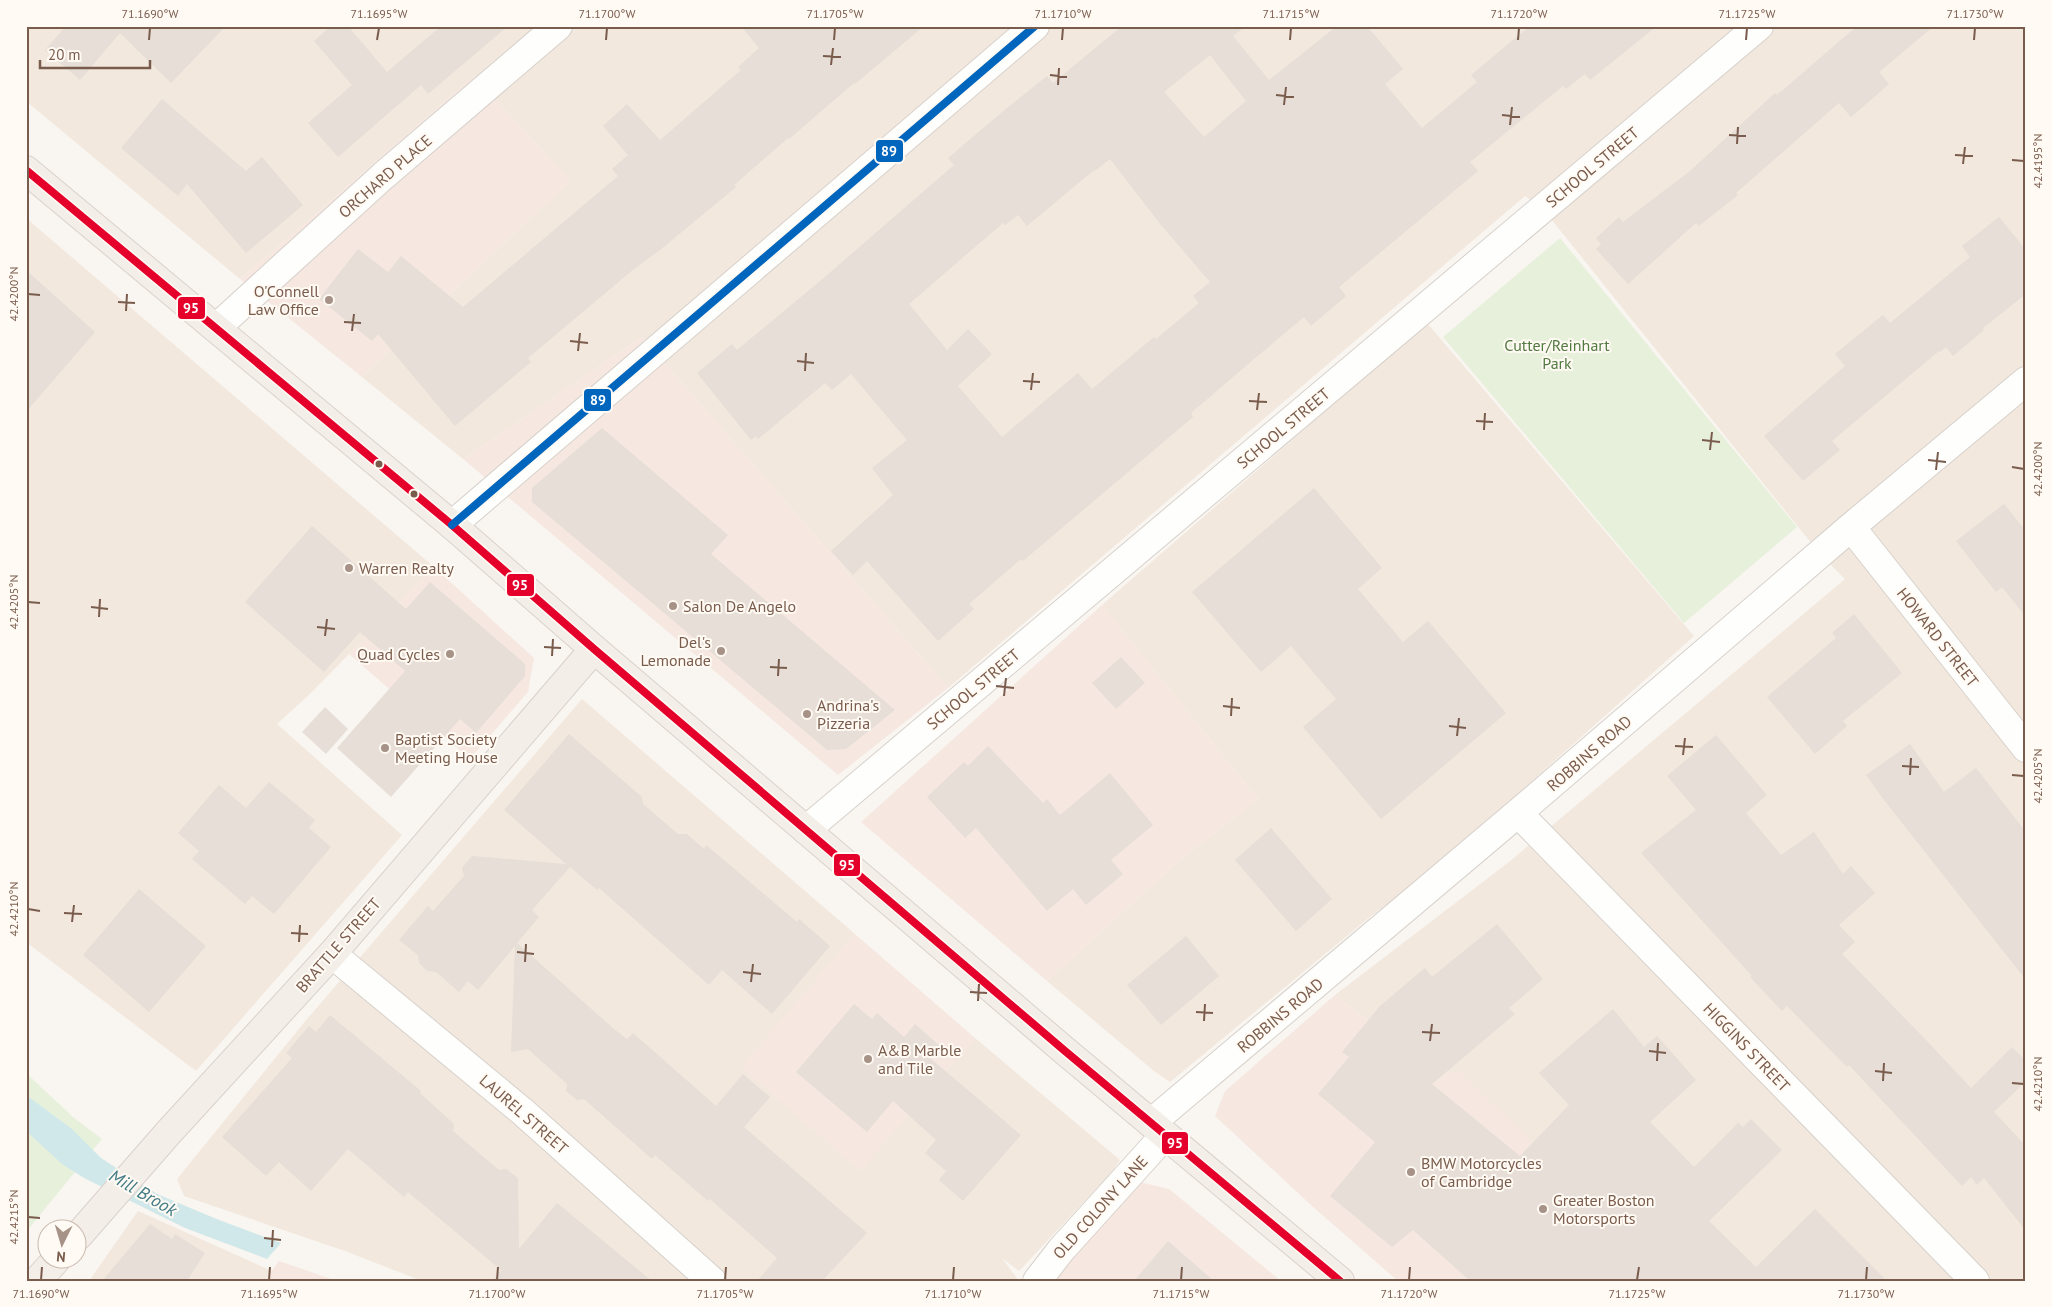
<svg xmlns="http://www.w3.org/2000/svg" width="2052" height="1307" viewBox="0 0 2052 1307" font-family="'PT Sans',sans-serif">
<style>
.residential{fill:#f2e8de}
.commercial{fill:#f6e8e1}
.green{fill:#e7f0db}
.water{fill:#d0e8ea}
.building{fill:#e6ded7;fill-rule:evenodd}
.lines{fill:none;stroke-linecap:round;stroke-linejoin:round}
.minor-casing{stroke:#d7d1cb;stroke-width:30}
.major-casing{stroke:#dad1cc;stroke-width:30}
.minor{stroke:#fefefd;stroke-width:28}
.major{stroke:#f3eee8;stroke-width:28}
.bus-1-casing{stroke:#fffaf3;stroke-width:11}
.bus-2-casing{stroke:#fffaf3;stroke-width:11}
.bus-1{stroke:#e4002b;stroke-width:8}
.bus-2{stroke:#0065bd;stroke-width:8}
.ticks{fill:none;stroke:#7a5c4d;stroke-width:2}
.poi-dot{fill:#a69286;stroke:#fffaf3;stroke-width:2}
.bus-dot{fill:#7a5c4d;stroke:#fffaf3;stroke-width:2}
.labels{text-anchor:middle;stroke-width:4;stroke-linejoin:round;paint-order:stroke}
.street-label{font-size:16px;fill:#7a5c4d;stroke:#fffaf3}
.poi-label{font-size:16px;fill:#7a5c4d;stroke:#fffaf3;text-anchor:start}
.park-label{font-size:16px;fill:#537a41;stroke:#fffaf3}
.water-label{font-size:18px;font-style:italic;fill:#437c86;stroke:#fffaf3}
.line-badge{stroke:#fffaf3;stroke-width:2}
.badge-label{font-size:14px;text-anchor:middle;font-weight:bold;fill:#fff}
.neatline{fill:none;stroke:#7a5c4d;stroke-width:2}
.ticks-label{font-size:12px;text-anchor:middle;fill:#7a5c4d}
</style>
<rect width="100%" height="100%" fill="#f9f5f0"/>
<path class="residential" d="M 26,26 L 2026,26 L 2026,1281 L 1675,1281 L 1436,1074 L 1335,995 L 1509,862 L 1845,579 L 1820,554 L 1543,209 L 1525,196 L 948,688 L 642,337 L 463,459 L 362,377 L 570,181 L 474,76 L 240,279 L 26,101 Z
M 26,218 L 434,567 L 312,692 L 277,724 L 402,835 L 196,1071 L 26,942 Z
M 1427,323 L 1694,636 L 1428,874 L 1371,916 L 1170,1082 L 1154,1071 L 1047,981 L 1179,861 L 1258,799 L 1102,605 Z
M 582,699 L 855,934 L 742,1067 L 859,1170 L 975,1038 L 1120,1160 L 1110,1174 L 1019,1271 L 1002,1258 L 1019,1281 L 422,1281 L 345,1251 L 184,1196 L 177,1179 L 302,1025 Z
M 138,1211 L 272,1271 L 264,1281 L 89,1281 Z"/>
<path class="commercial" d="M 474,76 L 570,181 L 362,377 L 240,279 Z
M 642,337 L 948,688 L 838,775 L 463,459 Z
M 434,567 L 534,658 L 528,692 L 470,759 L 349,654 Z
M 1102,605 L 1258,799 L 1179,861 L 1047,981 L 861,822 Z
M 855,934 L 975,1038 L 860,1171 L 741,1067 Z
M 1335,995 L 1436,1074 L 1460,1072 L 1675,1281 L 1398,1281 L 1312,1206 L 1215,1116 L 1225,1091 Z
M 1140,1182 L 1169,1189 L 1281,1281 L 1048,1281 Z
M 279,1261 L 314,1273 L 337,1281 L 264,1281 Z"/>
<path class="green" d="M 1560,238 L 1797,527 L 1684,623 L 1443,337 Z
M 26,1073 L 73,1117 L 102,1139 L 26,1232 Z"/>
<path class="water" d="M 26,1095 L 72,1129 L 101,1158 L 157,1194 L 219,1220 L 281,1243 L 267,1259 L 185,1228 L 84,1178 L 62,1164 L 26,1131 Z"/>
<path class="building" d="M 66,26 L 226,26 L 171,83 L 120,33 L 80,80 L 45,50 Z
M 331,26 L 348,26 L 387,72 L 441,26 L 508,26 L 428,94 L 421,85 L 338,157 L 308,123 L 352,85 L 314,41 Z
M 741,26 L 924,26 L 855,84 L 854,83 L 789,139 L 788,138 L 734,185 L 736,187 L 660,250 L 634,269 L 528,358 L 531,362 L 455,426 L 378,334 L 372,341 L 319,299 L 358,249 L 388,272 L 401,256 L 463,307 L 618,176 L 612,169 L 628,155 L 603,126 L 627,104 L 660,140 L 741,70 L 738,67 L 759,48 Z
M 1122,26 L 1246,26 L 1233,36 L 1269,80 L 1337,26 L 1367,26 L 1403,69 L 1385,84 L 1422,128 L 1477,82 L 1471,75 L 1530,26 L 1657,26 L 1590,80 L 1585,74 L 1566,89 L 1563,86 L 1470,162 L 1478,171 L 1339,287 L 1346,296 L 1311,326 L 1304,317 L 1254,359 L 1191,413 L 1193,417 L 1023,561 L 1021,559 L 969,604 L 974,609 L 938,641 L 867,561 L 853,575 L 831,551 L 893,495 L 872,468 L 907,440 L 851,374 L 832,390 L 825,383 L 758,439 L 756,436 L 751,440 L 697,373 L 732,344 L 737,350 L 826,276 L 954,165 L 948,158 L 1001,113 L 1047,76 L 1053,83 ZM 1210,55 L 1246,101 L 1204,137 L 1164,92 ZM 1110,159 L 1161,225 L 1210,282 L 1193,296 L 1199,303 L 1156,339 L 1154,337 L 1092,389 L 1078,373 L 1002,437 L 958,386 L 992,354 L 968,329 L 947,350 L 909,304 L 1003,223 L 1005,225 L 1018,215 L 1027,226 L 1094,170 L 1095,171 Z
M 1857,26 L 1934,26 L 1879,72 L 1889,84 L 1851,117 L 1839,103 L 1736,193 L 1738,195 L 1699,226 L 1696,223 L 1628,284 L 1596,249 L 1601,244 L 1596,238 L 1619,217 L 1623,222 L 1690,171 L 1775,93 L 1777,95 Z
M 162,99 L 246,171 L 262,157 L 303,205 L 246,253 L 187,184 L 178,196 L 121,148 Z
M 1999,217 L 2026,250 L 2026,294 L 1983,328 L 1984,330 L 1953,356 L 1946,347 L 1940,352 L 1939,351 L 1832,441 L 1840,450 L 1803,481 L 1764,436 L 1845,366 L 1835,354 L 1883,315 L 1890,323 L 1970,257 L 1962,246 Z
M 26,270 L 95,332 L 26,412 Z
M 602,428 L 728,535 L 711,554 L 895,710 L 846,749 L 827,750 L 532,502 L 532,488 Z
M 1314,488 L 1382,568 L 1358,589 L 1403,642 L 1428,621 L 1506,713 L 1381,819 L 1303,727 L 1336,699 L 1291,646 L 1261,672 L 1192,592 Z
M 2004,504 L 2026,531 L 2026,617 L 2002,587 L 1996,592 L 1956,541 Z
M 312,526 L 406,609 L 430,582 L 525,664 L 525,676 L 476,733 L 460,719 L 391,797 L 337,748 L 405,671 L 360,632 L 324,672 L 245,602 Z
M 1854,614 L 1902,673 L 1843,721 L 1847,726 L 1815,754 L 1767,697 L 1836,638 L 1832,633 Z
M 1121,657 L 1145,683 L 1116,709 L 1092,683 Z
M 325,707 L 348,729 L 326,754 L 302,732 Z
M 569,734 L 642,797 L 643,804 L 678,834 L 687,834 L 704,849 L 706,845 L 797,922 L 799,919 L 830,946 L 772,1014 L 722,970 L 709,985 L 599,888 L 597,890 L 570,867 L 532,910 L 539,917 L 517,943 L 614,1029 L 627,1039 L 633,1033 L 716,1106 L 743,1074 L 770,1097 L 744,1127 L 867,1233 L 822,1281 L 757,1281 L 777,1258 L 710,1199 L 708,1201 L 655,1155 L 652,1159 L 584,1099 L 577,1100 L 566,1091 L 567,1084 L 528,1049 L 511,1052 L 515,946 L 478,990 L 468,981 L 459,992 L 436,972 L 427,971 L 419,963 L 418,955 L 399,940 L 428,906 L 433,911 L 464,876 L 462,868 L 472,856 L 566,864 L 504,810 Z
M 1716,735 L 1767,795 L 1746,813 L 1781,855 L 1814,832 L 1843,874 L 1851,866 L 1875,893 L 1839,925 L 1855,942 L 1842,954 L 1927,1041 L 1971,1088 L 2012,1047 L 2026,1061 L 2026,1081 L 1994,1112 L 2026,1146 L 2026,1231 L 1984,1178 L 1977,1185 L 1971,1177 L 1962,1186 L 1849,1065 L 1847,1067 L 1787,1006 L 1782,1011 L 1750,977 L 1752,976 L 1641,853 L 1696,810 L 1667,776 Z
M 1910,744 L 1944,792 L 1976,768 L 2026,832 L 2026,980 L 1884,800 L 1866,775 Z
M 988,746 L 1043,803 L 1047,799 L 1060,815 L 1110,773 L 1153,825 L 1111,860 L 1123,874 L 1086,905 L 1073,889 L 1047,911 L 976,828 L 965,838 L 927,797 L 964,762 L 968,766 Z
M 269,782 L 315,820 L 309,828 L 331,847 L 274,914 L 252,896 L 245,904 L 192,859 L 199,851 L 178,833 L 219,785 L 246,808 Z
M 1271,828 L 1332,899 L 1296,931 L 1235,860 Z
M 139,889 L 206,946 L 149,1012 L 83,955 Z
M 1497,924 L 1543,979 L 1509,1008 L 1515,1014 L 1432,1084 L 1520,1156 L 1569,1105 L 1539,1073 L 1613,1009 L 1644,1047 L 1657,1036 L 1696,1080 L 1650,1122 L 1694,1167 L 1738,1123 L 1743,1127 L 1751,1119 L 1782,1150 L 1709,1221 L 1756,1267 L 1815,1209 L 1887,1281 L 1470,1281 L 1413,1230 L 1392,1247 L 1330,1196 L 1375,1142 L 1318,1094 L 1349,1057 L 1342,1052 L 1380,1006 L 1425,968 L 1432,977 Z
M 1186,936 L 1219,976 L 1161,1025 L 1127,985 Z
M 854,1004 L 872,1019 L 877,1013 L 904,1037 L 915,1024 L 940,1046 L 930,1058 L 1021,1135 L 963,1201 L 939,1180 L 946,1171 L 925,1153 L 936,1140 L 893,1101 L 867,1132 L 796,1072 Z
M 330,1015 L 421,1091 L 420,1093 L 454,1124 L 453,1131 L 499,1170 L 506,1169 L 518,1178 L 519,1249 L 557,1203 L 652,1281 L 493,1281 L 501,1270 L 408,1192 L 404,1197 L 348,1149 L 311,1191 L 279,1162 L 266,1176 L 222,1137 L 292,1058 L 286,1053 L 309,1026 L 316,1032 Z
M 150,1224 L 172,1239 L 175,1234 L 205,1253 L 187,1281 L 102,1281 Z
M 1168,1241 L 1214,1281 L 1134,1281 Z"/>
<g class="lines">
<defs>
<path id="minor" d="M 216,328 L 383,176 L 558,26
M 452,525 L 1035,26
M 1851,527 L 2026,748
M 1518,813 L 1975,1281
M 806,830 L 1759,26
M 332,954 L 523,1112 L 712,1281
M 1151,1123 L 1518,813 L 1851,527 L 2026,381
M 1037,1281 L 1061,1250 L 1165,1135"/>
<path id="major" d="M 26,170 L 452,525 L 594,649 L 1065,1051 L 1340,1281
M 78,1236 L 169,1132 L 332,954 L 594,649
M 37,1281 L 56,1260"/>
</defs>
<use href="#minor" class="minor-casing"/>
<use href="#major" class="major-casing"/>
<use href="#minor" class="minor"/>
<use href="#major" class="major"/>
<defs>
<path id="bus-1" d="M 26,170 L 452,525 L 594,649 L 1065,1051 L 1340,1281"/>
<path id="bus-2" d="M 452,525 L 1035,26"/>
</defs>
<use href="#bus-1" class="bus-1-casing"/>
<use href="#bus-2" class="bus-2-casing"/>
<use href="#bus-1" class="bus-1"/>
<use href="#bus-2" class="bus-2"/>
</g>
<path class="ticks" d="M 149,40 L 150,28M 377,40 L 379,28M 606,40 L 607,28M 834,40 L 835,28M 1062,40 L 1063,28M 1290,40 L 1291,28M 1518,40 L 1519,28M 1746,40 L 1747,28M 1974,40 L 1975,28M 823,56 L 841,57M 831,65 L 833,48M 1050,75 L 1067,77M 1058,85 L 1059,68M 1276,95 L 1294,97M 1284,105 L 1286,87M 1502,115 L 1520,117M 1510,125 L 1512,107M 1729,135 L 1746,136M 1737,144 L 1738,127M 1955,155 L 1973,156M 2012,160 L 2024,161M 1963,164 L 1965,147M 28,294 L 40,295M 118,302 L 135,303M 126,311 L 127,294M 344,322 L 361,323M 352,331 L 354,314M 570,341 L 588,343M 578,351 L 580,333M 797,361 L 814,363M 805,371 L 806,353M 1023,381 L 1040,382M 1031,390 L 1033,373M 1249,401 L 1267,402M 1257,410 L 1259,393M 1476,421 L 1493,422M 1484,430 L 1485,413M 1702,440 L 1720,442M 1710,450 L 1712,432M 1928,460 L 1946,462M 2012,467 L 2024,469M 1936,470 L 1938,452M 28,602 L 40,603M 91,607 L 108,609M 99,617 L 100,599M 317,627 L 335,629M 325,636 L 327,619M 544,647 L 561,648M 552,656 L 553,639M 770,667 L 787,668M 778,676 L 779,659M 996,686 L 1014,688M 1004,696 L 1006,678M 1223,706 L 1240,708M 1231,716 L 1232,698M 1449,726 L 1466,728M 1457,736 L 1459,718M 1675,746 L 1693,747M 1683,755 L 1685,738M 1902,766 L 1919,767M 1910,775 L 1911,758M 2012,775 L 2024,776M 28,909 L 40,911M 64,913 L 82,914M 72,922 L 74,905M 291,933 L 308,934M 299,942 L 300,925M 517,952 L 534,954M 525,962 L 526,944M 743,972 L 761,974M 751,982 L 753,964M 970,992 L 987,993M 978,1001 L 979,984M 1196,1012 L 1213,1013M 1204,1021 L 1205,1004M 1422,1032 L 1440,1033M 1430,1041 L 1432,1024M 1649,1051 L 1666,1053M 1657,1061 L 1658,1043M 1875,1071 L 1892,1073M 1883,1081 L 1884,1063M 2012,1083 L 2024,1084M 28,1217 L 40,1218M 264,1238 L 281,1240M 272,1247 L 273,1230M 41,1280 L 42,1267M 269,1280 L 270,1267M 497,1280 L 498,1267M 725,1280 L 726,1267M 953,1280 L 954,1267M 1181,1280 L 1182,1267M 1409,1280 L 1410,1267M 1637,1280 L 1639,1267M 1866,1280 L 1867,1267"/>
<g class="poi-dot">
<circle cx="329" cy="300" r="5"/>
<circle cx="349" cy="568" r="5"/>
<circle cx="673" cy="606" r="5"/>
<circle cx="721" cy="651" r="5"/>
<circle cx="450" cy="654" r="5"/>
<circle cx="807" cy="714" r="5"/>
<circle cx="385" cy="748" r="5"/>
<circle cx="868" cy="1059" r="5"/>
<circle cx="1411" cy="1172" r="5"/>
<circle cx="1543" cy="1209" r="5"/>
</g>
<g class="bus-dot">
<circle cx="379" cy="464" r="4.5"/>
<circle cx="414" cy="494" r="4.5"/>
</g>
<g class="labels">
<g class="street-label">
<text transform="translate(1592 167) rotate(-40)" y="6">SCHOOL STREET</text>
<text transform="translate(385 176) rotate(-41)" y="6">ORCHARD PLACE</text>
<text transform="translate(1283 428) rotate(-40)" y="6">SCHOOL STREET</text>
<text transform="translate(1938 637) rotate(52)" y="6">HOWARD STREET</text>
<text transform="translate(973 689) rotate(-40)" y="6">SCHOOL STREET</text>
<text transform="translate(1589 753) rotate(-41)" y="6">ROBBINS ROAD</text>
<text transform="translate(338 945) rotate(-49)" y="6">BRATTLE STREET</text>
<text transform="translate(1280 1015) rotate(-40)" y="6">ROBBINS ROAD</text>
<text transform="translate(1747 1047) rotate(46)" y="6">HIGGINS STREET</text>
<text transform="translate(524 1114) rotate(41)" y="6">LAUREL STREET</text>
<text transform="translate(1100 1207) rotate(-48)" y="6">OLD COLONY LANE</text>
</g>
<g class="poi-label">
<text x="319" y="297" text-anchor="end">O'Connell<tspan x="319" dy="18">Law Office</tspan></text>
<text x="359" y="574">Warren Realty</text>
<text x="683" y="612">Salon De Angelo</text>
<text x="711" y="648" text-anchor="end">Del's<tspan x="711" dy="18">Lemonade</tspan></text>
<text x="440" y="660" text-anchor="end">Quad Cycles</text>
<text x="817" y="711">Andrina's<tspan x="817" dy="18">Pizzeria</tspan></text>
<text x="395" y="745">Baptist Society<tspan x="395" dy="18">Meeting House</tspan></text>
<text x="878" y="1056">A&amp;B Marble<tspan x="878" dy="18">and Tile</tspan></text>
<text x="1421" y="1169">BMW Motorcycles<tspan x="1421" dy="18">of Cambridge</tspan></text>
<text x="1553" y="1206">Greater Boston<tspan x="1553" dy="18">Motorsports</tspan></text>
</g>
<g class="park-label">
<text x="1557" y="351">Cutter/Reinhart<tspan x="1557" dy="18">Park</tspan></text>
</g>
<g class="water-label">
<text transform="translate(143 1193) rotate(30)" y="6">Mill Brook</text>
</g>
</g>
<g class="line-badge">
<rect x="875" y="139" width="29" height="24" rx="5" fill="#0065bd"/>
<rect x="177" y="296" width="29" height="24" rx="5" fill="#e4002b"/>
<rect x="583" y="388" width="29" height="24" rx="5" fill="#0065bd"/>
<rect x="506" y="573" width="29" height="24" rx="5" fill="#e4002b"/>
<rect x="833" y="853" width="28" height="24" rx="5" fill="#e4002b"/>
<rect x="1161" y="1131" width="28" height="24" rx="5" fill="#e4002b"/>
</g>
<g class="badge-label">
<text x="889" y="156">89</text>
<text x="191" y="313">95</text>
<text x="598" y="405">89</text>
<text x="520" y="590">95</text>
<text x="847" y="870">95</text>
<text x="1175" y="1148">95</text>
</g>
<rect width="2052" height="1307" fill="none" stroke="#fffaf3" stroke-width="55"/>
<g transform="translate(62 1244) rotate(185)"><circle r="24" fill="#fffaf3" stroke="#cabbb1"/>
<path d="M0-4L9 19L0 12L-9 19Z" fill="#a69286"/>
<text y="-8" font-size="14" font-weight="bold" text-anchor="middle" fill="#7a5c4d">N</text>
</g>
<path d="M40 60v8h110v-8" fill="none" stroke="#7a5c4d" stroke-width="2.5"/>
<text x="48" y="60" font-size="15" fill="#7a5c4d" stroke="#fffaf3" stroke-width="4" paint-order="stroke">20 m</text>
<rect x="28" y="28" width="1996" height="1252" class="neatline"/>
<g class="ticks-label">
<text x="150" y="18">71.1690°W</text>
<text x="379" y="18">71.1695°W</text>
<text x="607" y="18">71.1700°W</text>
<text x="835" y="18">71.1705°W</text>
<text x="1063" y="18">71.1710°W</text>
<text x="1291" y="18">71.1715°W</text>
<text x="1519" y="18">71.1720°W</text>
<text x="1747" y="18">71.1725°W</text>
<text x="1975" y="18">71.1730°W</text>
<text transform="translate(2038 161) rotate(-90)" y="4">42.4195°N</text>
<text transform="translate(14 294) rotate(-90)" y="4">42.4200°N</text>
<text transform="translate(2038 469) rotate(-90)" y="4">42.4200°N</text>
<text transform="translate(14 602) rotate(-90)" y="4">42.4205°N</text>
<text transform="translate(2038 776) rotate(-90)" y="4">42.4205°N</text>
<text transform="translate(14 909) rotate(-90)" y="4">42.4210°N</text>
<text transform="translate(2038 1084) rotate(-90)" y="4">42.4210°N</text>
<text transform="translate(14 1217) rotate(-90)" y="4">42.4215°N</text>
<text x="41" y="1298">71.1690°W</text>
<text x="269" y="1298">71.1695°W</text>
<text x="497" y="1298">71.1700°W</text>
<text x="725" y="1298">71.1705°W</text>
<text x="953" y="1298">71.1710°W</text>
<text x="1181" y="1298">71.1715°W</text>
<text x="1409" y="1298">71.1720°W</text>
<text x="1637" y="1298">71.1725°W</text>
<text x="1866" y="1298">71.1730°W</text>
</g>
</svg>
